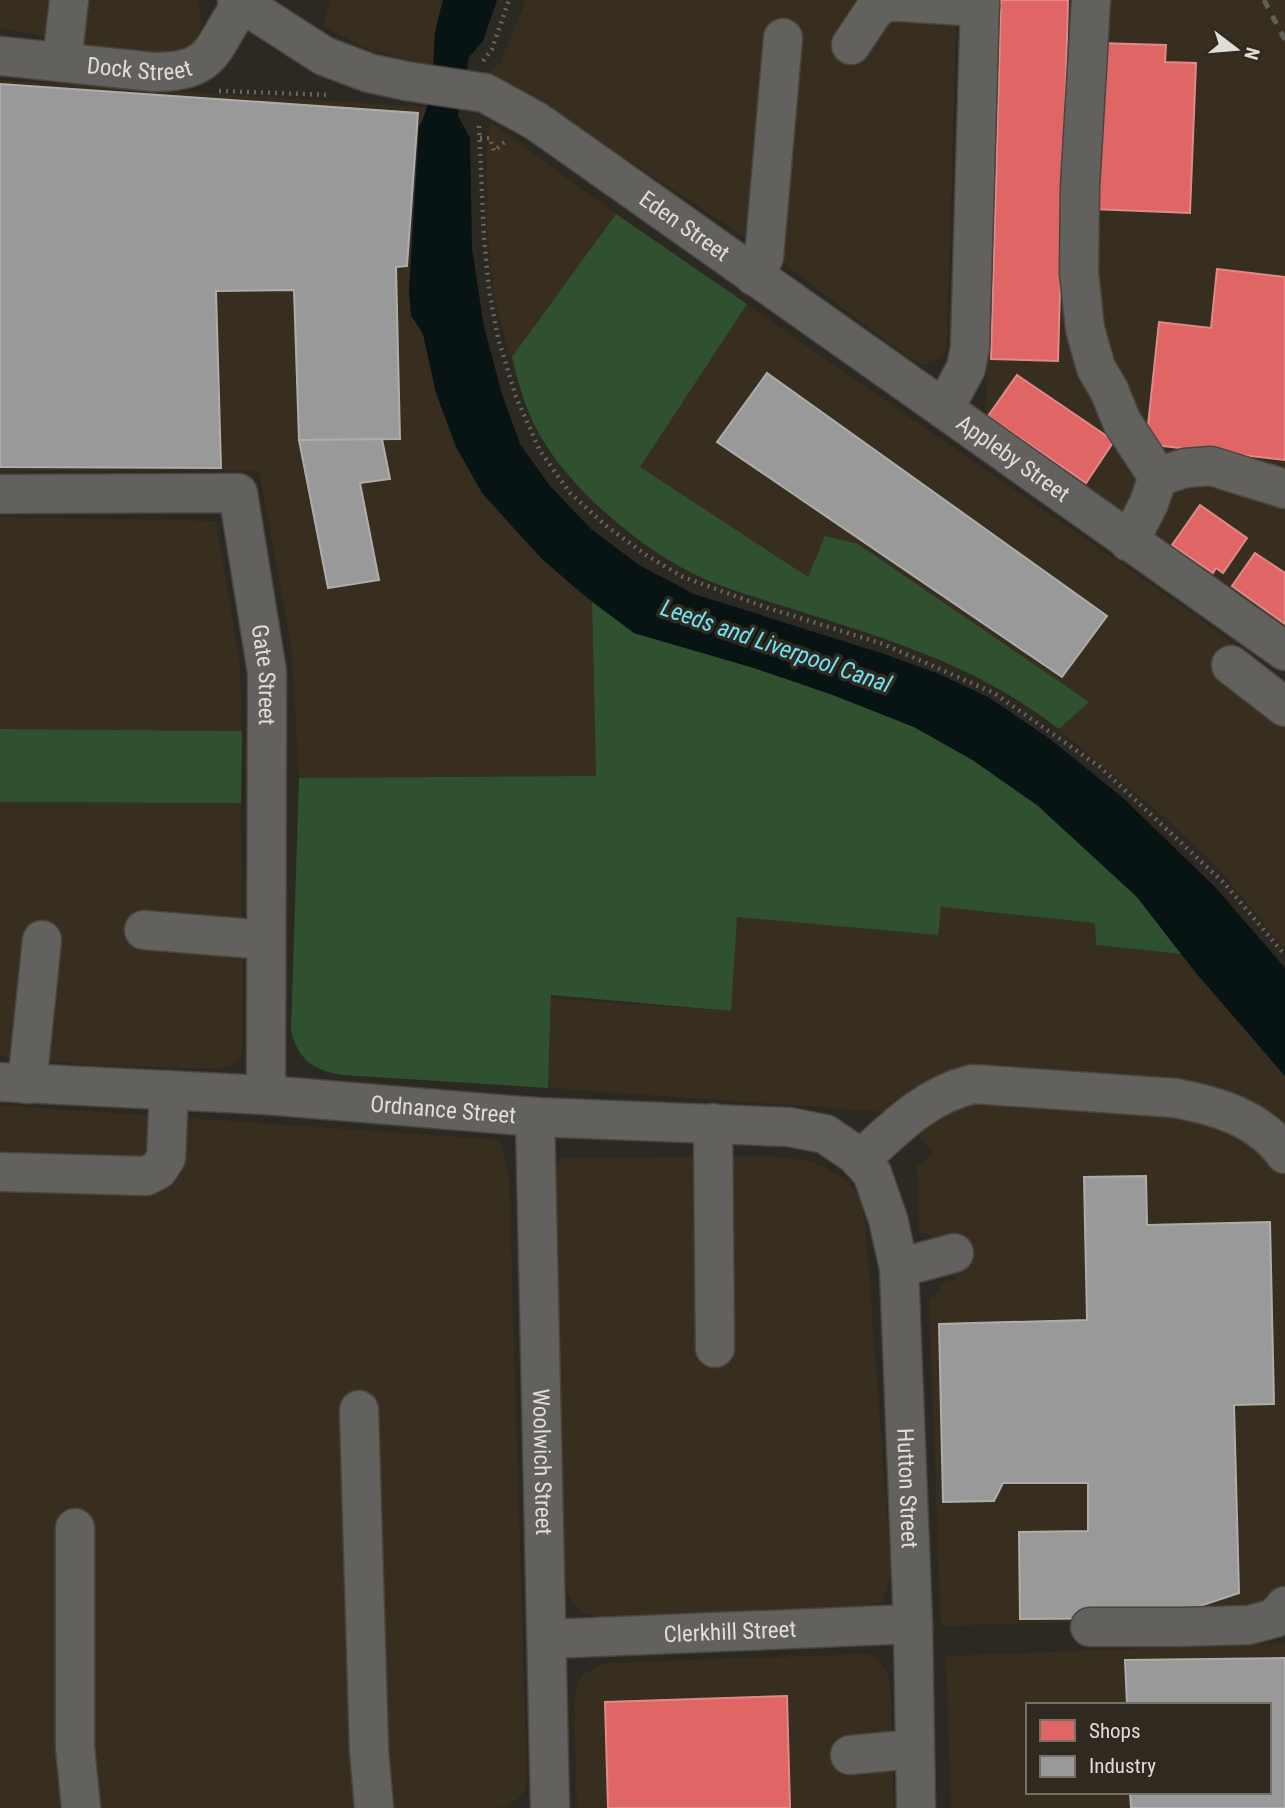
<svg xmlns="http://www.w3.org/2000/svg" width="1285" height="1808" viewBox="0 0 1285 1808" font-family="'Roboto Condensed',sans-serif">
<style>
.built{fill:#372e20;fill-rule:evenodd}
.green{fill:#2f512f}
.water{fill:#081314}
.shops{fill:#e06666;stroke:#e08988;stroke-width:2}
.industry{fill:#999;stroke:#aeadab;stroke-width:2}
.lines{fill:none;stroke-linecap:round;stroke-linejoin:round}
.minor-casing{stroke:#494541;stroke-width:41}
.path{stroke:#686461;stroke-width:4.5;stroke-dasharray:2 5;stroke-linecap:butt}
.minor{stroke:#63615d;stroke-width:38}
.rail{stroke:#615e59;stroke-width:5;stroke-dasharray:9 9;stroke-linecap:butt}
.minor-bridge-casing{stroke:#494541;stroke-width:41;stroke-linecap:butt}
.minor-bridge{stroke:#63615d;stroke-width:38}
.labels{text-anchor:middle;stroke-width:7;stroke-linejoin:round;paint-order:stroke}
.street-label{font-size:23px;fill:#e0dcd6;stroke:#2f291f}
.water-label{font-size:24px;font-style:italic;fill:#6ee3f6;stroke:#2f291f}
</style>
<rect width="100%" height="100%" fill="#2c2822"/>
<path class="built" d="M 0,0 L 197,0 L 201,18 L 199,37 L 173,57 L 151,56 L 0,28 Z
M 330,0 L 443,0 L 436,30 L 433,65 L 369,50 L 323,26 Z
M 526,0 L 957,0 L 947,340 L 946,350 L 940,358 L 923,365 L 913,361 L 782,262 L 510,82 L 489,73 L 500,63 Z
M 999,0 L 1285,0 L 1285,628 L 986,416 Z
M 0,80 L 426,107 L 425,117 L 419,127 L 409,290 L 411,315 L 423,334 L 436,393 L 510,525 L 542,559 L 592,602 L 596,776 L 299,778 L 291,643 L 259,471 L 0,471 Z
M 490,122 L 616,214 L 1191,612 L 1285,682 L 1285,949 L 1219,869 L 1160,813 L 1038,713 L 972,673 L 890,640 L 722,585 L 685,570 L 636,537 L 589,497 L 561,466 L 541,437 L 523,399 L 494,298 L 487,227 L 487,152 Z
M 0,517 L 216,521 L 240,665 L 242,731 L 0,729 Z
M 0,802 L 241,803 L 243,1044 L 240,1057 L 232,1065 L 219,1069 L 90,1065 L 0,1056 Z
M 941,907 L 1095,923 L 1096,945 L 1181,954 L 1285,1076 L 1285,1616 L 941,1626 L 929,1301 L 945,1281 L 956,1280 L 956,1267 L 929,1234 L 919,1232 L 917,1166 L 933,1153 L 900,1113 L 548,1088 L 551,998 L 730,1011 L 737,916 L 937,935 Z
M 0,1105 L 488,1139 L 497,1140 L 502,1146 L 509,1178 L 527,1777 L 525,1790 L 517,1800 L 507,1806 L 496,1808 L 0,1808 Z
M 766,1156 L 806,1160 L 825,1167 L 845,1179 L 860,1196 L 865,1221 L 891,1566 L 888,1586 L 882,1601 L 871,1606 L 600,1618 L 583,1613 L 573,1602 L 565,1587 L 552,1187 L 555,1168 L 561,1158 Z
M 1285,1643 L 1285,1808 L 951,1808 L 946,1656 ZM 1028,1705 L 1269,1705 L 1269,1792 L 1028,1792 Z
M 867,1654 L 877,1658 L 888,1674 L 891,1693 L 894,1808 L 577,1808 L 574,1705 L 578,1685 L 583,1675 L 593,1669 L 606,1663 Z"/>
<path class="green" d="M 616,214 L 747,304 L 640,467 L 808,577 L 825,536 L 858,544 L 1089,702 L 1059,729 C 979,667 894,641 799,611 C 762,599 719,588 684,569 C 632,540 571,489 541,437 C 526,412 519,385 512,357 Z
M 592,602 L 634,633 L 754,668 L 833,695 L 914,727 L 972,760 L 1037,805 L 1137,897 L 1181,954 L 1096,945 L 1095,923 L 941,907 L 938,935 L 737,917 L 731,1011 L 551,995 L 548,1088 L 343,1075 C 313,1070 299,1061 291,1031 L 299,778 L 596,776 Z
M 0,729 L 242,731 L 241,803 L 0,802 Z"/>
<path class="water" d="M 443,0 L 497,0 L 483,41 L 469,57 L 458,116 L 470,138 L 472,249 L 484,327 L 502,394 L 520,444 L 550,486 L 591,529 L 639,565 L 694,594 L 887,655 L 939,674 L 988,697 L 1050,739 L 1123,798 L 1216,888 L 1285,968 L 1285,1076 L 1196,973 L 1137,897 L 1037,805 L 973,760 L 914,727 L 833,695 L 754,668 L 634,633 L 585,596 L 542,559 L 482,493 L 456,447 L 436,393 L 423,334 L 411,315 L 409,290 L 419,127 C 434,102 433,61 435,33 C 437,22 440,11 443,0 Z"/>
<path class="shops" d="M 1001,0 L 1068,0 L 1058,361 L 991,359 Z
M 1099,43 L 1166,45 L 1165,62 L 1196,63 L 1190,213 L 1092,209 Z
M 1217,269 L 1285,277 L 1285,460 L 1146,444 L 1159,322 L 1211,328 Z
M 1017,375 L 1114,441 L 1086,483 L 988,416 Z
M 1200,505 L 1247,538 L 1223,573 L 1216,568 L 1213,573 L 1172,545 Z
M 1255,553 L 1285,573 L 1285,624 L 1232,586 Z
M 787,1696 L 790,1808 L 608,1808 L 605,1702 Z"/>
<path class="industry" d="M 0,84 L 418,113 L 407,266 L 396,267 L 400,439 L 299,440 L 294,290 L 216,291 L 221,468 L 0,467 Z
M 767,373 L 1107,616 L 1062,677 L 717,442 Z
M 382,439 L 390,479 L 360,483 L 379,580 L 328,588 L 299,440 Z
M 1146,1176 L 1147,1225 L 1270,1222 L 1274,1404 L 1234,1405 L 1239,1593 L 1164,1618 L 1020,1619 L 1019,1532 L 1088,1531 L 1088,1483 L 1003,1483 L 994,1501 L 943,1502 L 939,1324 L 1087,1320 L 1084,1177 Z
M 1285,1658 L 1285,1808 L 1131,1808 L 1130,1792 L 1269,1792 L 1269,1705 L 1127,1705 L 1125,1660 Z"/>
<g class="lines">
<defs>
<g id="minor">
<path d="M 237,0 L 324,56 L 369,73 L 406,81"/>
<path id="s1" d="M 980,0 L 970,347 L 966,368 L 944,409 L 1285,651"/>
<path d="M 1091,0 L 1080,187 L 1079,273 L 1085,329 L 1096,368 L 1109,390 L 1122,422 L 1158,477 L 1149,503 L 1129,542"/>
<path d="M 851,45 L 873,12 L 885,1 L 980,7"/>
<path id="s2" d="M 0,56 L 153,72 C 220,73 211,42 245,0"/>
<path d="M 62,62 L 69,0"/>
<path id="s3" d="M 485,93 L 536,121 L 944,409"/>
<path d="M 754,276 L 764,257 L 783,38"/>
<path d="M 1158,477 L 1185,468 L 1211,466 L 1285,489"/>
<path id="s4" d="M 0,494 L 238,493 L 267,672 L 266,1095"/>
<path d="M 1231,665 L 1285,707"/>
<path d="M 144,930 L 266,940"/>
<path id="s5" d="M 0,1082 L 266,1095 L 535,1117 L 789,1127 L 825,1134 L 856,1155 L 872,1173 L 888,1219 L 899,1268 L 913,1624 L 916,1808"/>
<path d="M 27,1084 L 42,940"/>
<path id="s6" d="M 535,1117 L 550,1808"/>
<path d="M 713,1123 L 715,1348"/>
<path d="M 860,1160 C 895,1128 926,1095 973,1084 L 1175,1098 C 1217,1106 1259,1118 1285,1154"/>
<path d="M 0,1172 L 146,1176 L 158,1170 L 166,1158 L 169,1090"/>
<path d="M 899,1268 L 954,1253"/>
<path d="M 359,1410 L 369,1750 L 374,1808"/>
<path d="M 75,1528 L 75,1747 L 81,1808"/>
<path d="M 1090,1627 L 1179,1627 L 1249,1625 L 1275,1618 L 1285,1606"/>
<path id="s7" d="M 548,1639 L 913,1624"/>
<path d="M 850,1755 L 914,1749"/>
</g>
</defs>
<use href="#minor" class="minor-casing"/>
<path class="path" d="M 483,61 L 492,49 L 509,0
M 219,91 L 329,95
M 479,126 L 484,237 L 489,290 L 498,338 L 516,397 L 540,451 L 570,493 L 605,525 L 646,555 L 683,577 L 768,608 L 883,644 L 994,693 L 1100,767 L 1224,883 L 1285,955
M 480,138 L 490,138 L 494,151 L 507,140"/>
<use href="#minor" class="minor"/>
<path class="rail" d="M 1264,0 L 1285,40"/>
<defs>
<path id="minor-bridge" d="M 406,81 L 485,93"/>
</defs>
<use href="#minor-bridge" class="minor-bridge-casing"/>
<use href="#minor-bridge" class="minor-bridge"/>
</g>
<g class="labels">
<g class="street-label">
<text dy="8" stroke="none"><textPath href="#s2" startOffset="140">Dock Street</textPath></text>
<text dy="8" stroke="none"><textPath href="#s3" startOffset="240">Eden Street</textPath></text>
<text dy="8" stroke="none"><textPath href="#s1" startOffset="500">Appleby Street</textPath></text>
<text dy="8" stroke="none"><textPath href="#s4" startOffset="422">Gate Street</textPath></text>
<text dy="8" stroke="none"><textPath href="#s5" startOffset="444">Ordnance Street</textPath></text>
<text dy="8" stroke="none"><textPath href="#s6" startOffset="345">Woolwich Street</textPath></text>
<text dy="8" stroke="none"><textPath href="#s5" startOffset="1208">Hutton Street</textPath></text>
<text dy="8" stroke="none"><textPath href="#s7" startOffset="182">Clerkhill Street</textPath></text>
</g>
<g class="water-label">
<text transform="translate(776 646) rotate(19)" y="8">Leeds and Liverpool Canal</text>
</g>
</g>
<rect x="1026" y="1703" width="245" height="91" fill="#2f291f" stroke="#767168" stroke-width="2"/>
<rect x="1040" y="1720" width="35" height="21" fill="#e06666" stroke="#767168" stroke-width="2"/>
<text x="1089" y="1738" font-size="21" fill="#e0dcd6">Shops</text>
<rect x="1040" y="1756" width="35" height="21" fill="#999999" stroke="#767168" stroke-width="2"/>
<text x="1089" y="1773" font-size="21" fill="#e0dcd6">Industry</text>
<g transform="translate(1236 49) rotate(106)" stroke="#2f291f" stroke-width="5" paint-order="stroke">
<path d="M0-5L12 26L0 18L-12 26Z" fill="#e0dcd6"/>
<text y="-10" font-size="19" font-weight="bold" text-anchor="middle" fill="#e0dcd6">N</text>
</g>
</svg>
